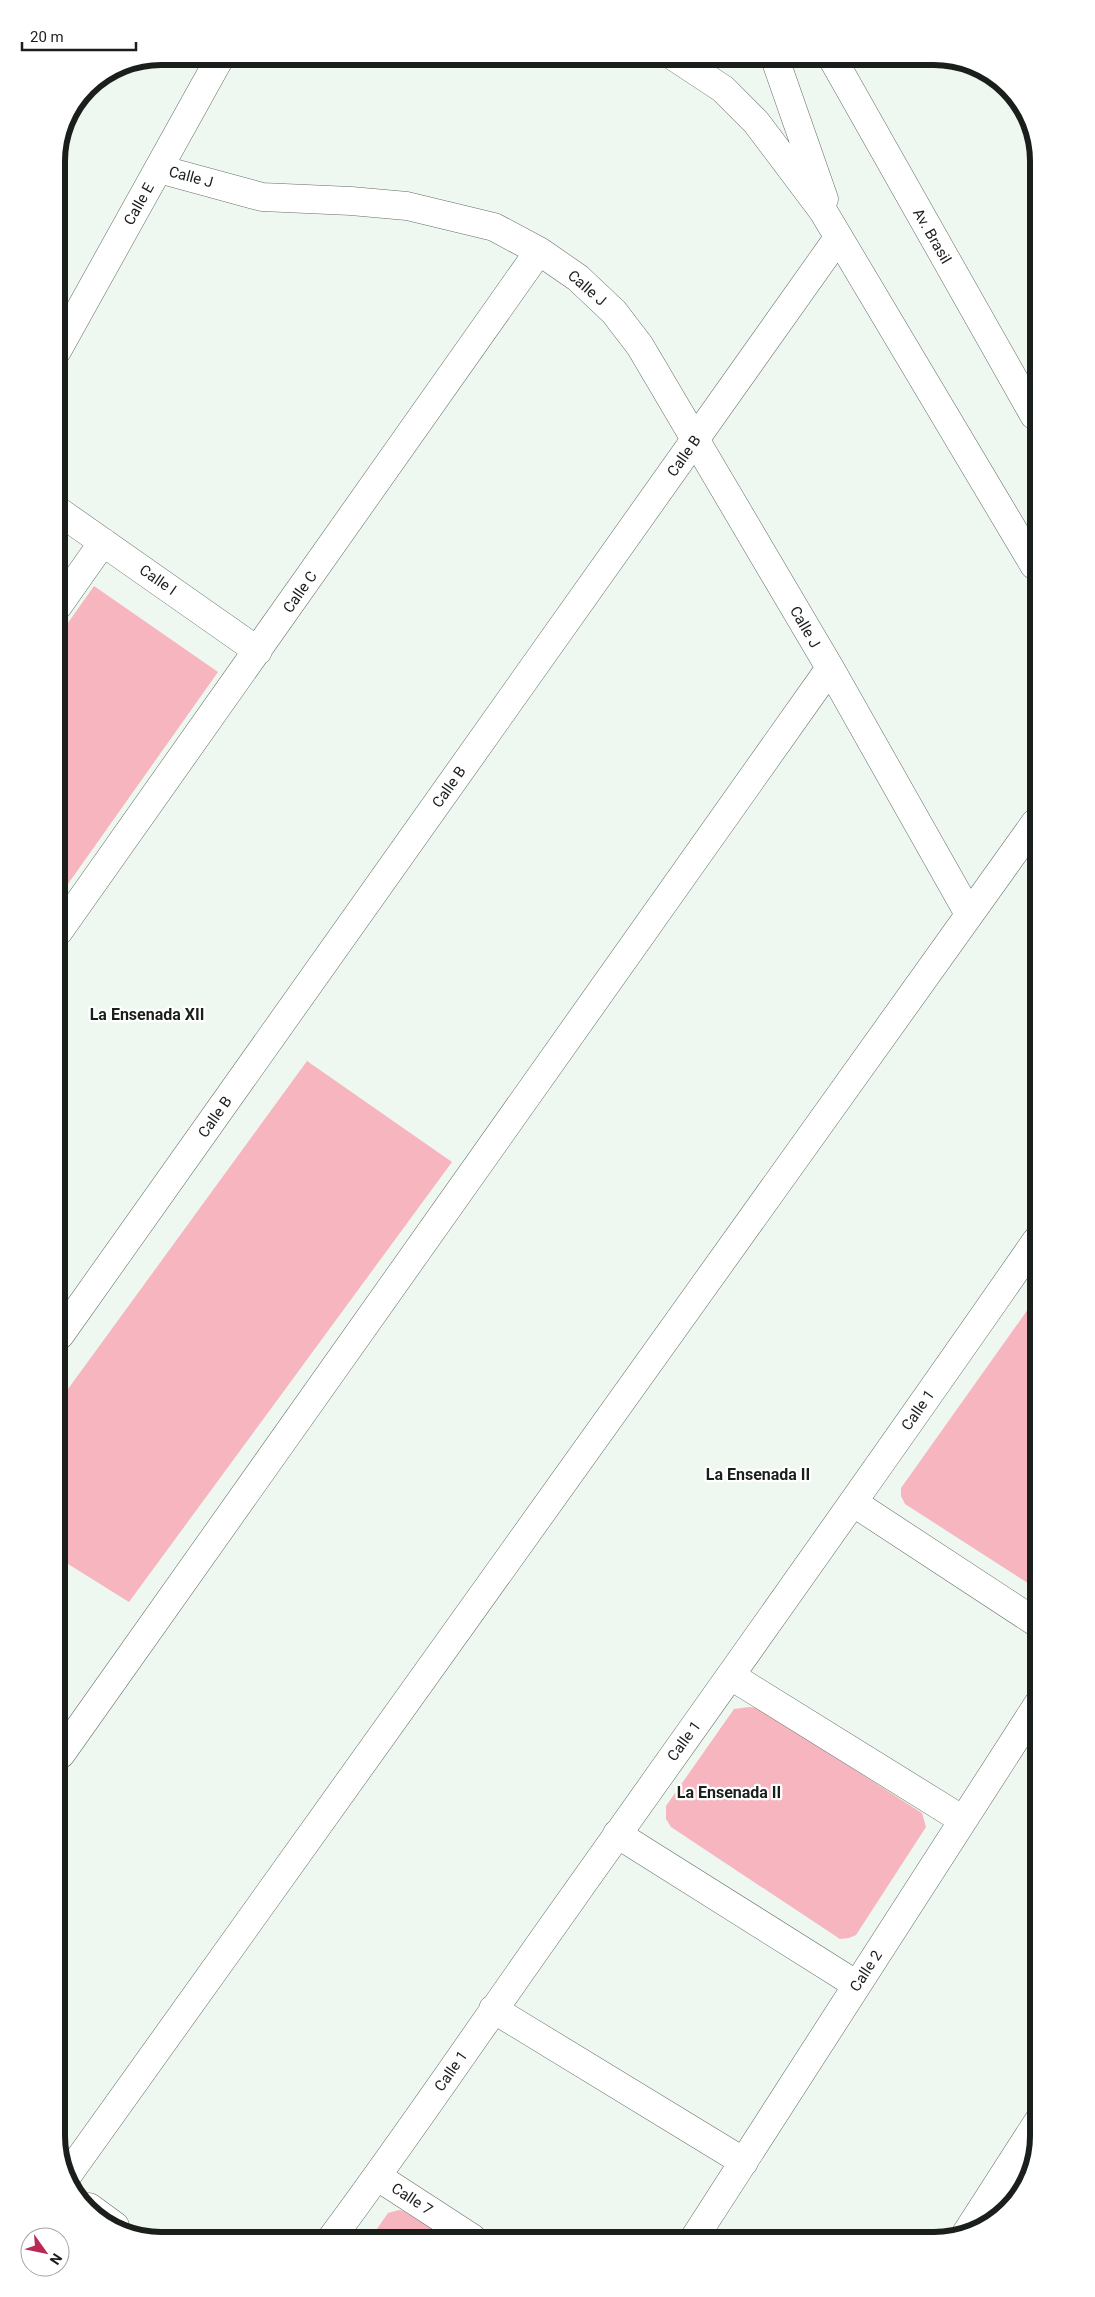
<svg xmlns="http://www.w3.org/2000/svg" width="1095" height="2297" viewBox="0 0 1095 2297" font-family="Roboto,sans-serif">
<style>
.green{fill:#f7b5bf}
.lines{fill:none;stroke-linecap:round;stroke-linejoin:round}
.minor-casing{stroke:#646d66;stroke-width:29}
.minor{stroke:#fff;stroke-width:28}
.labels{text-anchor:middle;stroke-width:4.5;stroke-linejoin:round;paint-order:stroke}
.street-label{font-size:15px;fill:#1b1f1c;stroke:#fff}
.neighbourhood-label{font-size:16px;font-weight:bold;fill:#1b1f1c;stroke:#fff}
.rim{fill:none;stroke:#1b1f1c;stroke-width:6}
</style>
<rect width="100%" height="100%" fill="#eef8f0"/>
<path class="green" d="M 94,586 L 218,672 L 58,898 L 58,637 Z
M 307,1061 L 452,1162 L 129,1602 L 60,1559 L 60,1400 Z
M 1036,1298 L 1037,1589 L 905,1504 L 901,1496 L 901,1488 Z
M 749,1707 L 758,1708 L 922,1813 L 926,1827 L 856,1935 L 849,1938 L 840,1939 L 671,1827 L 666,1819 L 666,1806 L 734,1709 Z
M 399,2210 L 403,2211 L 448,2239 L 370,2239 L 388,2213 Z"/>
<g class="lines">
<defs>
<path id="minor" d="M 673,56 L 723,89 L 756,122 L 823,211 L 1034,565
M 774,56 L 824,199
M 831,56 L 1034,415
M 159,169 L 262,197 L 351,201 L 407,206 L 494,227 L 539,251 L 578,278 L 614,312 L 640,346 L 830,668 L 969,914
M 57,351 L 221,56
M 57,510 L 258,651
M 58,606 L 103,542
M 59,931 L 539,251
M 60,1335 L 838,238
M 854,1503 L 1037,1623
M 731,1676 L 963,1820
M 61,1754 L 830,668
M 617,1834 L 857,1985
M 493,2009 L 744,2162
M 67,2176 L 1035,823
M 378,2177 L 472,2238
M 89,2207 L 115,2226
M 965,2235 L 1039,2120
M 695,2237 L 1038,1704
M 331,2239 C 413,2129 489,2015 569,1903 C 725,1683 882,1463 1036,1241"/>
</defs>
<use href="#minor" class="minor-casing"/>
<use href="#minor" class="minor"/>
</g>
<g class="labels">
<g class="street-label">
<text transform="translate(191 177) rotate(15)" y="5">Calle J</text>
<text transform="translate(139 204) rotate(-61)" y="5">Calle E</text>
<text transform="translate(932 236) rotate(60)" y="5">Av. Brasil</text>
<text transform="translate(587 288) rotate(41)" y="5">Calle J</text>
<text transform="translate(684 456) rotate(-55)" y="5">Calle B</text>
<text transform="translate(158 580) rotate(35)" y="5">Calle I</text>
<text transform="translate(300 592) rotate(-55)" y="5">Calle C</text>
<text transform="translate(805 627) rotate(60)" y="5">Calle J</text>
<text transform="translate(449 787) rotate(-55)" y="5">Calle B</text>
<text transform="translate(215 1117) rotate(-55)" y="5">Calle B</text>
<text transform="translate(918 1410) rotate(-55)" y="5">Calle 1</text>
<text transform="translate(684 1741) rotate(-54)" y="5">Calle 1</text>
<text transform="translate(866 1971) rotate(-57)" y="5">Calle 2</text>
<text transform="translate(451 2071) rotate(-55)" y="5">Calle 1</text>
<text transform="translate(412 2199) rotate(33)" y="5">Calle 7</text>
</g>
<g class="neighbourhood-label">
<text x="147" y="1020">La Ensenada XII</text>
<text x="758" y="1480">La Ensenada II</text>
<text x="729" y="1798">La Ensenada II</text>
</g>
</g>
<path d="M0 0H1095V2297H0ZM161 65H934A96 96 0 0 1 1030 161V2136A96 96 0 0 1 934 2232H161A96 96 0 0 1 65 2136V161A96 96 0 0 1 161 65Z" fill="#fff" fill-rule="evenodd"/>
<path class="rim" d="M161 65H934A96 96 0 0 1 1030 161V2136A96 96 0 0 1 934 2232H161A96 96 0 0 1 65 2136V161A96 96 0 0 1 161 65Z"/>
<g transform="translate(45 2252) rotate(123)"><circle r="24" fill="#ffffff" stroke="#a4a5a4"/>
<path d="M0-4L9 19L0 12L-9 19Z" fill="#b92954"/>
<text y="-8" font-size="14" font-weight="bold" text-anchor="middle" fill="#1b1f1c">N</text>
</g>
<path d="M22 42v8h114v-8" fill="none" stroke="#1b1f1c" stroke-width="2.5"/>
<text x="30" y="42" font-size="15" fill="#1b1f1c" stroke="#ffffff" stroke-width="4" paint-order="stroke">20 m</text>
</svg>
